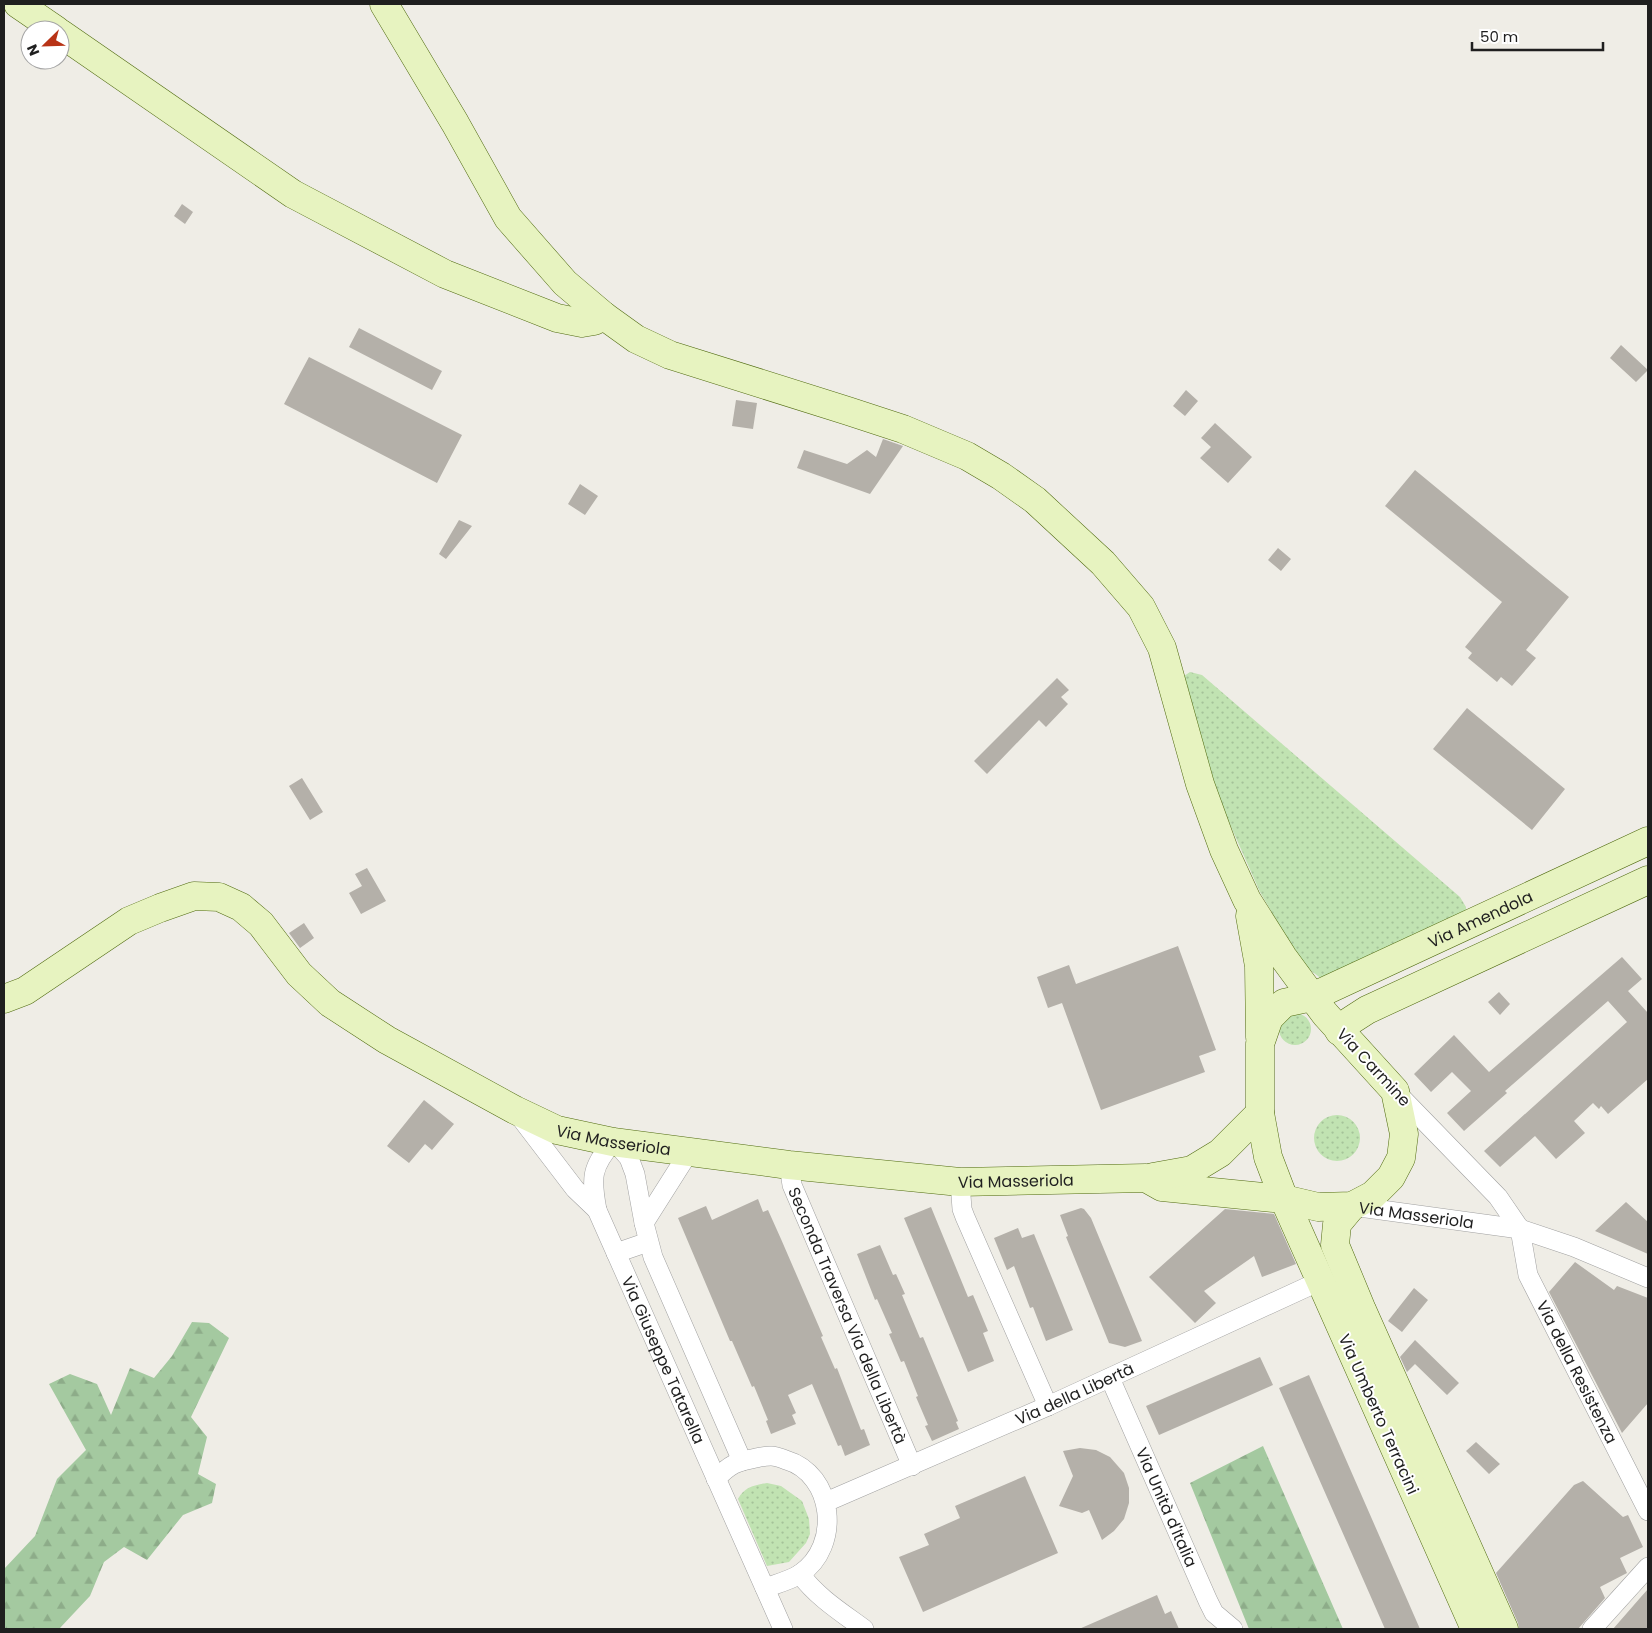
<svg xmlns="http://www.w3.org/2000/svg" width="1652" height="1633" viewBox="0 0 1652 1633" font-family="Poppins,sans-serif">
<style>
.grass{fill:url(#grass-dots)}
.forest{fill:url(#forest-firs)}
.building{fill:#b4b0a9}
.lines{fill:none;stroke-linecap:round;stroke-linejoin:round}
.street-casing{stroke:#a0a0a0;stroke-width:20}
.secondary-casing{stroke:#516b11;stroke-width:29}
.street{stroke:#fff;stroke-width:19}
.secondary{stroke:#e7f3c0;stroke-width:28}
.labels{text-anchor:middle;stroke-width:4;stroke-linejoin:round;paint-order:stroke}
.street-label{font-size:16px;fill:#1f1f1f;stroke:#fff}
</style>
<defs>
<pattern id="grass-dots" width="8" height="8" patternUnits="userSpaceOnUse" patternTransform="scale(1.25)"><rect width="8" height="8" fill="#c1e3b2"/><path d="M2 2h.1M6 6h.1" fill="none" stroke="#a5c299" stroke-width="1.8" stroke-linecap="round"/></pattern>
<pattern id="forest-firs" width="22" height="20" patternUnits="userSpaceOnUse" patternTransform="scale(1.25)"><rect width="22" height="20" fill="#a4c9a0"/><path d="M5 1l3.5 6h-7zM16 11l3.5 6h-7z" fill="#8dac89"/></pattern>
</defs>
<rect width="100%" height="100%" fill="#efede6"/>
<path class="grass" d="M 1190,672 L 1202,675 L 1460,897 L 1466,907 L 1466,913 L 1322,979 L 1302,964 L 1260,892 L 1216,793 L 1184,676 Z
M1279 1029a16 16 0 1 1 32 0a16 16 0 1 1-32 0Z
M1314 1138a23 23 0 1 1 46 0a23 23 0 1 1-46 0Z
M 767,1483 L 781,1486 L 802,1501 L 809,1519 L 810,1534 L 806,1543 L 789,1562 L 767,1566 L 738,1499 C 744,1487 755,1485 767,1483 Z"/>
<path class="forest" d="M 192,1322 L 209,1323 L 229,1338 L 191,1417 L 207,1437 L 198,1474 L 216,1484 L 212,1503 L 183,1515 L 147,1560 L 124,1547 L 104,1562 L 90,1596 L 59,1629 L 4,1629 L 4,1569 L 35,1536 L 57,1479 L 86,1450 L 49,1384 L 70,1374 L 97,1384 L 111,1415 L 130,1368 L 154,1378 L 172,1356 Z
M 1263,1446 L 1343,1629 L 1249,1629 L 1190,1483 Z"/>
<path class="building" d="M 182,204 L 193,212 L 185,224 L 174,216 Z
M 359,328 L 442,371 L 432,390 L 349,347 Z
M 1621,345 L 1648,370 L 1636,382 L 1610,358 Z
M 309,357 L 462,435 L 437,483 L 284,404 Z
M 1186,390 L 1198,401 L 1185,416 L 1173,406 Z
M 736,400 L 757,403 L 753,429 L 732,426 Z
M 1215,423 L 1252,457 L 1228,483 L 1200,458 L 1211,447 L 1201,438 Z
M 883,439 L 903,446 L 870,494 L 797,468 L 804,450 L 847,464 L 867,450 L 876,457 Z
M 1415,470 L 1569,597 L 1526,650 L 1536,658 L 1512,686 L 1501,677 L 1497,682 L 1468,658 L 1472,653 L 1465,647 L 1502,602 L 1385,506 Z
M 580,484 L 598,496 L 585,515 L 568,504 Z
M 459,520 L 472,526 L 446,559 L 439,554 Z
M 1278,548 L 1291,559 L 1281,571 L 1268,560 Z
M 1057,678 L 1069,690 L 1061,697 L 1068,704 L 1046,727 L 1039,720 L 987,774 L 974,761 Z
M 1467,708 L 1565,789 L 1532,830 L 1433,749 Z
M 302,778 L 323,812 L 310,820 L 289,786 Z
M 367,868 L 386,901 L 361,914 L 349,893 L 362,886 L 355,874 Z
M 304,923 L 314,938 L 300,948 L 289,933 Z
M 1178,946 L 1216,1050 L 1199,1056 L 1205,1072 L 1101,1110 L 1062,1003 L 1048,1008 L 1037,977 L 1069,965 L 1076,984 Z
M 1622,957 L 1642,979 L 1628,991 L 1648,1013 L 1648,1079 L 1608,1114 L 1601,1106 L 1599,1109 L 1593,1103 L 1574,1121 L 1585,1133 L 1556,1159 L 1535,1136 L 1500,1167 L 1484,1151 L 1627,1022 L 1608,1001 L 1505,1091 L 1507,1093 L 1464,1131 L 1447,1113 L 1471,1091 L 1452,1072 L 1431,1092 L 1414,1074 L 1454,1035 L 1489,1072 Z
M 1499,992 L 1510,1004 L 1500,1015 L 1488,1002 Z
M 424,1100 L 454,1124 L 432,1150 L 425,1144 L 409,1163 L 387,1146 Z
M 758,1199 L 763,1212 L 768,1210 L 781,1239 L 823,1336 L 821,1337 L 835,1369 L 837,1368 L 861,1430 L 864,1429 L 870,1445 L 845,1456 L 841,1445 L 838,1446 L 812,1384 L 788,1395 L 796,1413 L 792,1415 L 796,1424 L 771,1434 L 766,1421 L 768,1420 L 754,1386 L 752,1387 L 732,1341 L 730,1341 L 678,1218 L 706,1206 L 712,1220 Z
M 1626,1202 L 1648,1222 L 1648,1254 L 1595,1231 Z
M 931,1207 L 968,1297 L 973,1295 L 988,1331 L 983,1333 L 994,1361 L 968,1372 L 904,1218 Z
M 1081,1208 L 1084,1209 L 1091,1218 L 1142,1341 L 1125,1347 L 1109,1343 L 1066,1237 L 1068,1236 L 1060,1215 Z
M 1225,1209 L 1274,1214 L 1296,1264 L 1262,1277 L 1254,1256 L 1204,1291 L 1216,1303 L 1195,1323 L 1149,1277 Z
M 1018,1228 L 1022,1238 L 1034,1234 L 1073,1330 L 1046,1341 L 1033,1307 L 1030,1308 L 1014,1266 L 1007,1270 L 994,1238 Z
M 880,1245 L 893,1275 L 896,1274 L 905,1294 L 902,1295 L 920,1338 L 923,1337 L 958,1421 L 956,1422 L 959,1429 L 932,1441 L 925,1426 L 928,1425 L 916,1397 L 918,1396 L 904,1361 L 901,1362 L 889,1334 L 892,1333 L 877,1299 L 875,1300 L 857,1254 Z
M 1575,1262 L 1614,1290 L 1617,1286 L 1648,1298 L 1648,1403 L 1622,1433 L 1549,1292 Z
M 1414,1288 L 1428,1300 L 1402,1332 L 1388,1321 Z
M 1415,1340 L 1459,1383 L 1447,1395 L 1415,1364 L 1407,1372 L 1400,1357 Z
M 1260,1357 L 1273,1385 L 1159,1435 L 1146,1406 Z
M 1309,1375 L 1420,1629 L 1385,1629 L 1279,1388 Z
M 1476,1442 L 1500,1464 L 1489,1474 L 1466,1451 Z
M 1080,1448 L 1096,1450 L 1110,1457 L 1124,1473 L 1129,1488 L 1129,1503 L 1124,1519 L 1114,1531 L 1102,1540 L 1089,1510 L 1082,1513 L 1059,1506 L 1073,1476 L 1063,1451 Z
M 1025,1476 L 1058,1553 L 923,1612 L 899,1557 L 929,1545 L 924,1534 L 960,1518 L 955,1506 Z
M 1583,1481 L 1623,1517 L 1628,1515 L 1643,1547 L 1620,1558 L 1627,1573 L 1600,1587 L 1605,1598 L 1578,1629 L 1519,1629 L 1518,1623 L 1496,1573 L 1574,1485 Z
M 1648,1589 L 1648,1629 L 1613,1629 L 1640,1598 Z
M 1157,1595 L 1165,1614 L 1171,1611 L 1179,1629 L 1079,1629 Z"/>
<g class="lines">
<defs>
<g id="street">
<path id="s1" d="M 1395,1091 L 1498,1197 L 1520,1229 L 1528,1275 L 1648,1511"/>
<path id="s2" d="M 517,1113 L 575,1189 L 597,1210 L 783,1629"/>
<path id="s3" d="M 789,1165 L 792,1185 L 912,1466"/>
<path d="M 960,1182 L 962,1209 L 965,1217 L 1048,1406"/>
<path id="s4" d="M 1352,1206 L 1520,1229 L 1574,1247 L 1648,1278"/>
<path d="M 597,1210 C 591,1178 591,1167 613,1142 L 622,1150 L 629,1158 L 635,1174 L 644,1223 L 653,1257 L 742,1461"/>
<path d="M 644,1223 L 689,1152"/>
<path d="M 616,1253 L 648,1242"/>
<path id="s5" d="M 1110,1378 L 1208,1601 L 1214,1613 L 1233,1629"/>
<path d="M 716,1479 C 730,1464 736,1462 756,1458 C 760,1457 766,1456 771,1456 C 775,1456 781,1458 786,1460 C 834,1474 842,1546 800,1574 C 791,1580 776,1584 765,1588"/>
<path id="s6" d="M 826,1502 L 1048,1406 L 1320,1281"/>
<path d="M 800,1574 C 817,1597 841,1612 864,1629"/>
<path d="M 1592,1629 L 1648,1567"/>
</g>
<g id="secondary">
<path d="M 18,4 L 56,30"/>
<path d="M 60,33 L 293,194 L 445,274 L 557,318 L 582,323 L 594,321 L 604,316"/>
<path d="M 1250,916 L 1259,966 L 1260,1037"/>
<path id="s7" d="M 4,999 L 25,991 L 129,921 L 160,908 L 194,896 L 219,897 L 241,907 L 261,924 L 299,974 L 330,1003 L 387,1040 L 515,1110 L 557,1130 L 613,1142 L 789,1165 L 960,1182 L 1146,1178 L 1162,1187 L 1284,1199 L 1318,1207 L 1352,1206 L 1373,1195 L 1391,1177 L 1401,1158 L 1404,1134 L 1395,1091 L 1325,1014 L 1283,957 L 1247,900 L 1224,850 L 1200,784 L 1162,648 L 1141,607 L 1103,563 L 1035,500 L 1001,476 L 967,456 L 903,429 L 848,411 L 670,355 L 636,339 L 604,316 L 565,283 L 508,218 L 455,123 L 384,4"/>
<path d="M 1339,1031 L 1350,1021 L 1367,1010 L 1648,880"/>
<path d="M 1153,1177 L 1192,1170 L 1220,1153 L 1260,1113"/>
<path d="M 1352,1206 L 1337,1224 L 1335,1245 L 1362,1310 L 1504,1629"/>
<path id="s8" d="M 1475,1629 L 1284,1199 L 1268,1157 L 1260,1113 L 1260,1044 L 1269,1018 L 1284,1003 L 1312,997 L 1648,841"/>
</g>
</defs>
<use href="#street" class="street-casing"/>
<use href="#secondary" class="secondary-casing"/>
<use href="#street" class="street"/>
<use href="#secondary" class="secondary"/>
</g>
<g class="labels">
<g class="street-label">
<text dy="6" stroke="none"><textPath href="#s8" startOffset="892">Via Amendola</textPath></text>
<text transform="translate(1374 1067) rotate(47)" y="6">Via Carmine</text>
<text dy="6" stroke="none"><textPath href="#s7" startOffset="716">Via Masseriola</textPath></text>
<text dy="6" stroke="none"><textPath href="#s7" startOffset="1121">Via Masseriola</textPath></text>
<text dy="6" stroke="none"><textPath href="#s4" startOffset="65">Via Masseriola</textPath></text>
<text dy="6" stroke="none"><textPath href="#s3" startOffset="162">Seconda Traversa Via della Libertà</textPath></text>
<text dy="6" stroke="none"><textPath href="#s2" startOffset="290">Via Giuseppe Tatarella</textPath></text>
<text dy="6" stroke="none"><textPath href="#s1" startOffset="342">Via della Resistenza</textPath></text>
<text dy="6" stroke="none"><textPath href="#s6" startOffset="271">Via della Libertà</textPath></text>
<text transform="translate(1379 1414) rotate(66)" y="6">Via Umberto Terracini</text>
<text dy="6" stroke="none"><textPath href="#s5" startOffset="141">Via Unità d'Italia</textPath></text>
</g>
</g>
<rect width="1652" height="1633" fill="none" stroke="#1f1f1f" stroke-width="10"/>
<g transform="translate(45 45) rotate(247)"><circle r="24" fill="#ffffff" stroke="#a5a5a5"/>
<path d="M0-4L9 19L0 12L-9 19Z" fill="#b83316"/>
<text y="-8" font-size="14" font-weight="bold" text-anchor="middle" fill="#1f1f1f">N</text>
</g>
<path d="M1472 42v8h131v-8" fill="none" stroke="#1f1f1f" stroke-width="2.5"/>
<text x="1480" y="42" font-size="15" fill="#1f1f1f" stroke="#ffffff" stroke-width="4" paint-order="stroke">50 m</text>
</svg>
